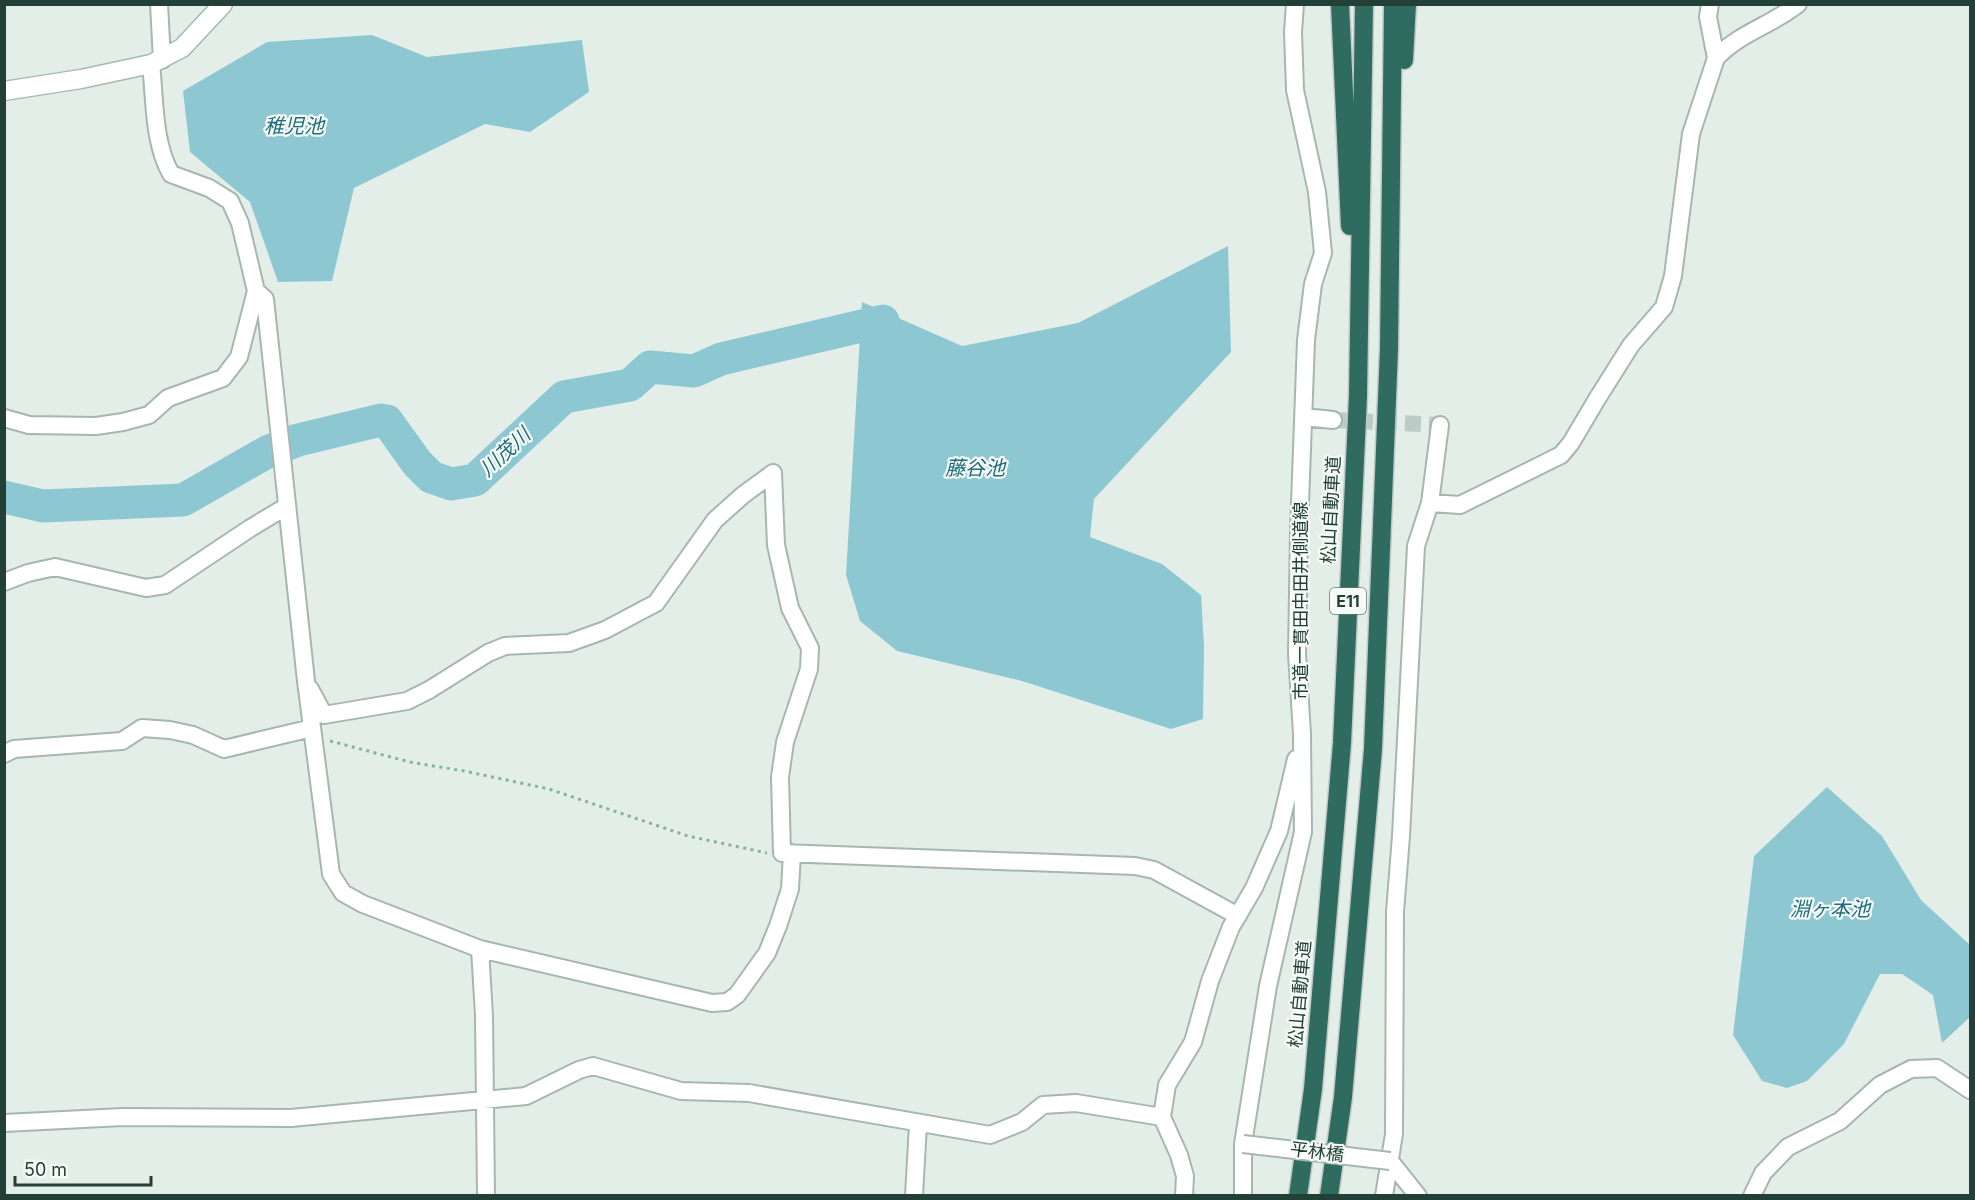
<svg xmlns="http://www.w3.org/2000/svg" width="1975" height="1200" viewBox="0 0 1975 1200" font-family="Inter,'Noto Sans JP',sans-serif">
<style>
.water{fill:#8dc8d2}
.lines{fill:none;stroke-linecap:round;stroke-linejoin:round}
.river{stroke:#8dc8d2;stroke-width:33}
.street-tunnel{stroke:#bdcbc6;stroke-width:16;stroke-dasharray:16 8;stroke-linecap:butt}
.street-casing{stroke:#a6b6b0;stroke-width:20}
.secondary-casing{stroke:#a3b9b1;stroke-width:21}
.highway-casing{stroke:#c1cac7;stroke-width:21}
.path{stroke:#85b1a3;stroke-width:3;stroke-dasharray:3 4.5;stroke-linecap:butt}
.street{stroke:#fff;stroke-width:16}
.secondary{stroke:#fff;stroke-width:18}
.highway{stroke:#2f6c5f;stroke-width:18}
.street-bridge-casing{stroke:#a6b6b0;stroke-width:20;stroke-linecap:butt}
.street-bridge{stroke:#fff;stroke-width:16}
.labels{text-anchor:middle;stroke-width:4.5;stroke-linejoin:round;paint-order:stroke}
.shield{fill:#f5faf7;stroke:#627871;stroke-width:1.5}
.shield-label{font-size:16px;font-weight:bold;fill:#234038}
.street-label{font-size:18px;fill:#234038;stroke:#f5faf7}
.water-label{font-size:20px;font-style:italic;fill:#1d6c7c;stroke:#f5faf7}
</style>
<rect width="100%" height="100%" fill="#e4eee9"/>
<path class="water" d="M 372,35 L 427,57 L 582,40 L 589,92 L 530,132 L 485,124 L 354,188 L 332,281 L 278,282 L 250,202 L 190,152 L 183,91 L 267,42 Z
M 1228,246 L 1231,352 L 1094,499 L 1090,537 L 1162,564 L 1201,595 L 1204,646 L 1203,719 L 1171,729 L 1022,681 L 897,651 L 860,621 L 846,575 L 862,302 L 962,346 L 1078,323 Z
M 1827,787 L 1882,836 L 1921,900 L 1970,945 L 1970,1017 L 1942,1043 L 1933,995 L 1902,974 L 1880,974 L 1844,1044 L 1807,1081 L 1787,1088 L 1762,1081 L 1733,1035 L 1754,856 Z"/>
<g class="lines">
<path class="river" d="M 4,497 L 43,506 L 183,500 L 267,452 L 298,440 L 381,420 L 387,421 L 417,463 L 431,477 L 451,484 L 475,480 L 564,397 L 630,385 L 650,367 L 694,371 L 721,359 L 883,321"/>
<path class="street-tunnel" d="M 1333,420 L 1440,425"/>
<defs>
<path id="street" d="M 159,4 L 162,60
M 1710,4 L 1708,17 L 1716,58
M 151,64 C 155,100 153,142 171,174 L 209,188 L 230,201 L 240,223 L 256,291 L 265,299 L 306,681 L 331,874 L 343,893 L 363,904 L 480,949 L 712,1003 L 727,1002 L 737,995 L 767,953 L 778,926 L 790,889 L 792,853
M 1304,417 L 1333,420
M 4,418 L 29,425 L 96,426 L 123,422 L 149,415 L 168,398 L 223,378 L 239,357 L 256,291
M 773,473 L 776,545 L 790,608 L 810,648 L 809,669 L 785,742 L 780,777 L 782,853 L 1135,866 L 1154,870 L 1238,916
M 1430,503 L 1460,505 L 1561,455 L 1571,443 L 1597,399 L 1631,345 L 1664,307 L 1673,276 L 1691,134 L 1716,58 C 1739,33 1772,25 1798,4
M 4,582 L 28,573 L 55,567 L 146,588 L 165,585 L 249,529 L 287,506
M 310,689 L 324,715 L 407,701 L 429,690 L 488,653 L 505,646 L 569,643 L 605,630 L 656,603 L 715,520 L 743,495 L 773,473
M 4,754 L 14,749 L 122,741 L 142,728 L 170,730 L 193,735 L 224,749 L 312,728
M 480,949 L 484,1015 L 486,1196
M 4,1123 L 123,1117 L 291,1118 L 526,1096 L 579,1070 L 593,1066 L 681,1091 L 749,1093 L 990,1135 L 1022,1122 L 1043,1105 L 1076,1103 L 1162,1117
M 1390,1161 L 1418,1196
M 914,1196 L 918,1124
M 1184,1196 L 1185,1176 L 1179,1155 L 1162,1117 L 1167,1085 L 1193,1042 L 1210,981 L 1231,927 L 1254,888 L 1279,831 L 1296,759
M 1243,1196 L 1243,1144 L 1268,986 L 1303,832 L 1302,734 L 1297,654 L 1299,531 L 1306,340 L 1313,284 L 1323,253 L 1317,192 L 1295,90 L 1293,32 L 1295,4
M 1384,1196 L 1394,1134 L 1395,912 L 1401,836 L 1416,546 L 1430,503 L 1440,425
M 1752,1196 L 1763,1173 L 1788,1147 L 1840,1121 L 1880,1085 L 1911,1069 L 1937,1068 L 1970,1090"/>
<path id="secondary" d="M 4,91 L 81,79 L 151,64 L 182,48 L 223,4"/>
<path id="highway" d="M 1340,4 L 1350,226
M 1404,60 L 1407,4
M 1298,1196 L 1313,1089 L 1342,743 L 1358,396 L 1364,4
M 1329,1196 L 1343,1097 L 1373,749 L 1389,349 L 1393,4"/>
</defs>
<use href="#street" class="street-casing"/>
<use href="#secondary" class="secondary-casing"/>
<use href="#highway" class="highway-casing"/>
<path class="path" d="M 330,741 L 410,762 L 464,771 L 549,789 L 688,836 L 767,853"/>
<use href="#street" class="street"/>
<use href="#secondary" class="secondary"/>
<use href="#highway" class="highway"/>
<defs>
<path id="street-bridge" d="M 1243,1144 L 1390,1161"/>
</defs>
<use href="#street-bridge" class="street-bridge-casing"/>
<use href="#street-bridge" class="street-bridge"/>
</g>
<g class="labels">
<rect class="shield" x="1330" y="588" width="36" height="26" rx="4.5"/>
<g class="shield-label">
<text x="1348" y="607">E11</text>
</g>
<g class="street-label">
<text transform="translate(1331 510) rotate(-87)" y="6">松山自動車道</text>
<text transform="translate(1301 601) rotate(-90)" y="6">市道一貫田中田井側道線</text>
<text transform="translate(1300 994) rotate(-85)" y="6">松山自動車道</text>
<text transform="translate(1317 1152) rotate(7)" y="6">平林橋</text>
</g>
<g class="water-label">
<text x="294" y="133">稚児池</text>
<text transform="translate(505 452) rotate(-43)" y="7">川茂川</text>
<text x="975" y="475">藤谷池</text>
<text x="1830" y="916">淵ヶ本池</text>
</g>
</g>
<rect width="1975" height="1200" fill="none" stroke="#234038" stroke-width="12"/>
<path d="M15 1176v9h136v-9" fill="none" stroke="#234038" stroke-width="3"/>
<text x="24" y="1176" font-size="18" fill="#234038" stroke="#f5faf7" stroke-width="4.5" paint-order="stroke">50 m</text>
</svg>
